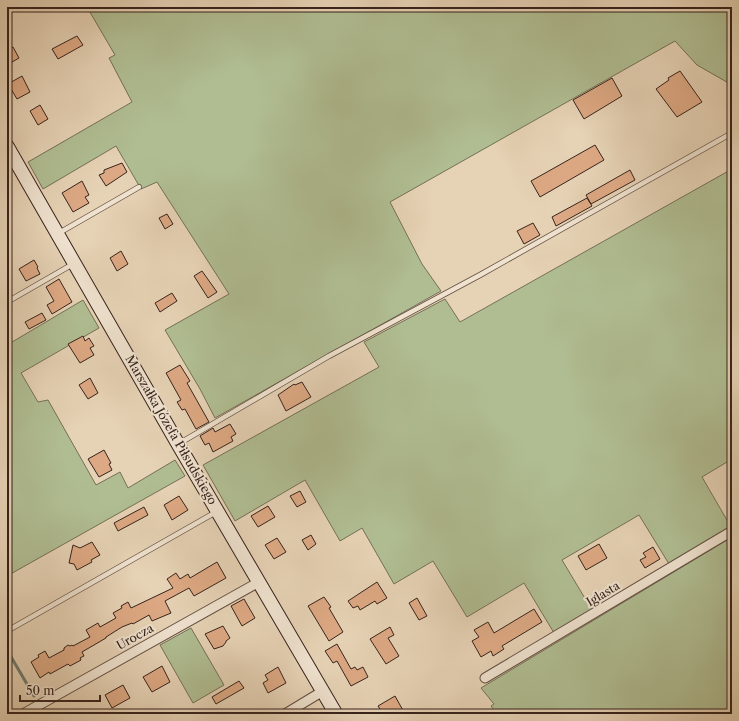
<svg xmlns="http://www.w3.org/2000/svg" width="739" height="721" viewBox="0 0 739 721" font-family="'Libre Caslon Text',serif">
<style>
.green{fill:#b0bd92;stroke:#747057}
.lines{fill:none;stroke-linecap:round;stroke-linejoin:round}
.stream{stroke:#717c71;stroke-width:3}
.building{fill:#dda984;stroke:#37231c}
.lane-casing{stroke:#634f42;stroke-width:6}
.street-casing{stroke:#634f42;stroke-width:11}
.secondary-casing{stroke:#37231c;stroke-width:15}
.lane{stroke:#efe2cf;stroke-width:4.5}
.street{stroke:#efe2cf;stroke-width:9}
.secondary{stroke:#efe2cf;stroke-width:13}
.labels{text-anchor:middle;stroke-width:4;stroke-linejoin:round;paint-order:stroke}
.street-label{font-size:12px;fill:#37231c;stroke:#efe2cf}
</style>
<rect width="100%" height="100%" fill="#e6d2b5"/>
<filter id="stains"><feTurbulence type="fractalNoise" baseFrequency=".005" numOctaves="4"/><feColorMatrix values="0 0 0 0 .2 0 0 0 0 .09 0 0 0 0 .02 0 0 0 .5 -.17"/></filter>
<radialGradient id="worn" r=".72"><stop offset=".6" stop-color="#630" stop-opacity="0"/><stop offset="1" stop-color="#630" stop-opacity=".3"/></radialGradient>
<path class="green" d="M 87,7 L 732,7 L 732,85 L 697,65 L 675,41 L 390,202 L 422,264 L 441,291 L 215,418 L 200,389 L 165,330 L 229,294 L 157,182 L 141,189 L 116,146 L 43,189 L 28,162 L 132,102 L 109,58 L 115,55 Z
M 732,169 L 732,459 L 702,477 L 731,527 L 669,564 L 639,515 L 562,560 L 592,610 L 554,633 L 524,583 L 467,617 L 433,561 L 394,584 L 362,528 L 340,541 L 305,480 L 235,521 L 203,465 L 379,367 L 364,342 L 445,299 L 460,322 Z
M 83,300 L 99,328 L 21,373 L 38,402 L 48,400 L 96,485 L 120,472 L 128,488 L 175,460 L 185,476 L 7,576 L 7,345 Z
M 732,537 L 732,712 L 728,714 L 497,714 L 491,706 L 494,704 L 481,688 Z
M 191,628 L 224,685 L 193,703 L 160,645 Z"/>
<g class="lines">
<path class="stream" d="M 7,650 L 34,696"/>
</g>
<path class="building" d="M 77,36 L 83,45 L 58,59 L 52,49 Z
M 13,47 L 19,58 L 7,65 L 7,50 Z
M 680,71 L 702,102 L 677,117 L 656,89 L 669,80 L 668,78 Z
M 22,76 L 30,92 L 17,99 L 8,84 Z
M 612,78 L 622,96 L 584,119 L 573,100 Z
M 40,105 L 48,119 L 38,125 L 30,111 Z
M 595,145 L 604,160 L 540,197 L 531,181 Z
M 122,163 L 127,172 L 106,186 L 99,175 L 104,173 L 104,170 Z
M 630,170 L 635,180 L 591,204 L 586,195 Z
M 82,181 L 89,195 L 85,197 L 89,203 L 73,212 L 62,193 Z
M 587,198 L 592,206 L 556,226 L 552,217 Z
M 167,214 L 173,224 L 165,229 L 159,218 Z
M 533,223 L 540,235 L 524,244 L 517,231 Z
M 121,251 L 128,264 L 117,271 L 110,258 Z
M 34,260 L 38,267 L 37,268 L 40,274 L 26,281 L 19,269 Z
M 202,271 L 217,292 L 208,298 L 194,276 Z
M 59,279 L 72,302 L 52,314 L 47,305 L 54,301 L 46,287 Z
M 172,293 L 177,301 L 160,312 L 155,303 Z
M 42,313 L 46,320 L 29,329 L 25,322 Z
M 83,336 L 85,341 L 89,338 L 94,346 L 90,348 L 94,355 L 80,363 L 68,344 Z
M 180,365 L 190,381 L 187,383 L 209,422 L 196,429 L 185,409 L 182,410 L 177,402 L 181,400 L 166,373 Z
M 90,378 L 98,393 L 88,399 L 79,385 Z
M 302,382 L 311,397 L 286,411 L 278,395 L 294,384 L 295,385 Z
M 230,424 L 236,434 L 231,437 L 233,441 L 213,452 L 209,443 L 205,445 L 200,436 L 213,428 L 215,432 Z
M 104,450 L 111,463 L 109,464 L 112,470 L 99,477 L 88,459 Z
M 300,491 L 306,502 L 297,507 L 290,496 Z
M 179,496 L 188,510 L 172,520 L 164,505 Z
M 268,506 L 275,517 L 258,527 L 251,516 Z
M 144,507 L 148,515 L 118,531 L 114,523 Z
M 311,535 L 316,544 L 308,550 L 302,540 Z
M 277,538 L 286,552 L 274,559 L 265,545 Z
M 92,542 L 100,555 L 91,560 L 92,562 L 77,570 L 74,564 L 69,563 L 73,545 L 80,548 Z
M 599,544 L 607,558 L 586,570 L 578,556 Z
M 653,547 L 660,559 L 645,568 L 640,560 L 646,557 L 643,553 Z
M 217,562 L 226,578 L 194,596 L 189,588 L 165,601 L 171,613 L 152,621 L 149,615 L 133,624 L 132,623 L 122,627 L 106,637 L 106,638 L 82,652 L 84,656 L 80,658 L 81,660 L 70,666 L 68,664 L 50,674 L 49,672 L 40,678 L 31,662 L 39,657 L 38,655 L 45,651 L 49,658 L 64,650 L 64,648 L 68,645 L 70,646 L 72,645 L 73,646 L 90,637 L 86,630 L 98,623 L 100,627 L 116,618 L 113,613 L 122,608 L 121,606 L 128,602 L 131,608 L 173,588 L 167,579 L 176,573 L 180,579 L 188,574 L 190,578 Z
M 377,582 L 387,598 L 377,604 L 375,601 L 360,610 L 358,606 L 353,608 L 348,601 Z
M 324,597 L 331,607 L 329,608 L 343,632 L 329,641 L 308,606 Z
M 417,598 L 427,616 L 419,620 L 409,603 Z
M 244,599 L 255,618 L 242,626 L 231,606 Z
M 534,609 L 542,622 L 502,646 L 504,649 L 493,656 L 491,651 L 481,657 L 472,641 L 479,637 L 474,630 L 488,622 L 494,633 Z
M 223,626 L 230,638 L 226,641 L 226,642 L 223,646 L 214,649 L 205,634 Z
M 390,627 L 394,635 L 388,638 L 399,656 L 386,664 L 370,639 Z
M 337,644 L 351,669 L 355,667 L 357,670 L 363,667 L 368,677 L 351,686 L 337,661 L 333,663 L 325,651 Z
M 162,666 L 170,682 L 152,692 L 143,677 Z
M 278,667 L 286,683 L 268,693 L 263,683 L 268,680 L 265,675 Z
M 239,681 L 244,688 L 216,704 L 212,697 Z
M 123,685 L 130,698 L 112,708 L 105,695 Z
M 395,696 L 405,714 L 383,714 L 378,706 Z"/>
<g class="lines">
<defs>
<path id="lane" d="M 59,233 L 139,187
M 7,302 L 73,264
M 180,443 L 329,356 L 480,275 L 732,133
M 7,631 L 216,512"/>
<path id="street" d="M 485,678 L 732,531
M 23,714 L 259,582
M 285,714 L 323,691"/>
<path id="secondary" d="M 7,146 L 178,444 L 336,714"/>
</defs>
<use href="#lane" class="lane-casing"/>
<use href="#street" class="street-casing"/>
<use href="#secondary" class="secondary-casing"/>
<use href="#lane" class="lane"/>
<use href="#street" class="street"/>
<use href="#secondary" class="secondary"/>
</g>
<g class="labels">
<g class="street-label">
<text transform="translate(171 430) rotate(60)" y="4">Marszałka Józefa Piłsudskiego</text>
<text transform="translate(603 594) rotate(-31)" y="4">Iglasta</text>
<text transform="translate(135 637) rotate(-29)" y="4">Urocza</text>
</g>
</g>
<rect width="739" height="721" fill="none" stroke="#e6d2b5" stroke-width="24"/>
<rect x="8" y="8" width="723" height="705" fill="none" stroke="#37231c" stroke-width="2"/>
<rect x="12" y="12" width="715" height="697" fill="none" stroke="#37231c"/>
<path d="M20 695v6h80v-6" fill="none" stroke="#37231c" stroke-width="2"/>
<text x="26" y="695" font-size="12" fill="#37231c" stroke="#efe2cf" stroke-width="3" paint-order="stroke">50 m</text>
<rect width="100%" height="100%" filter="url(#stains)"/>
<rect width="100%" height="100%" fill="url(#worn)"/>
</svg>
